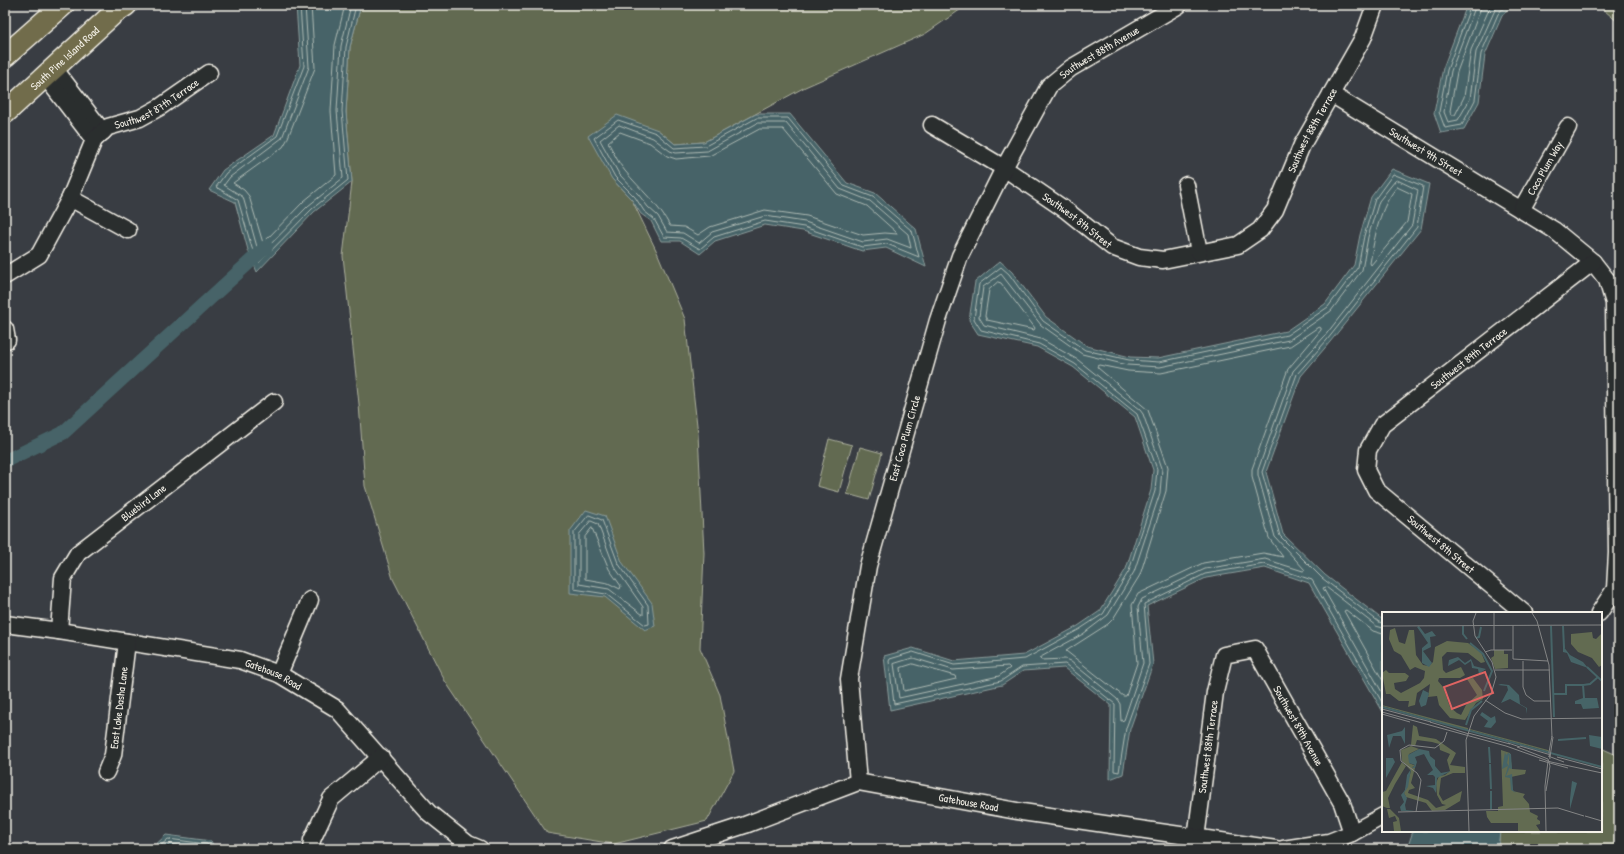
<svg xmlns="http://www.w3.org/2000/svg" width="1624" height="854" viewBox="0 0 1624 854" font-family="'Patrick Hand',sans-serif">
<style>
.green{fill:#626b51;stroke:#abae9c}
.water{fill:#466467;stroke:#8c9c9b}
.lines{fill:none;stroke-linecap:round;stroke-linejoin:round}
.shore{stroke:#aeb9b4;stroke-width:1}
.canal{stroke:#466467;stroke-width:14}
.minor-casing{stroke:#f4f1e8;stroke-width:19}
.major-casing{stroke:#f4f1e8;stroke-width:24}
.minor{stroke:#2a2d2e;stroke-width:16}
.major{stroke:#716c4b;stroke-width:21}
.labels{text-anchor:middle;stroke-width:3;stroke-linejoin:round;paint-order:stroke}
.street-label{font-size:11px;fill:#f4f1e8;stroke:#2a2d2e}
.inset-river{fill:none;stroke:#466467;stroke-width:2}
.inset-road{fill:none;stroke:#848585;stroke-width:1}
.view{fill:#df6462;fill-opacity:0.15;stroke:#df6462;stroke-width:2}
.inset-edge{fill:none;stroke:#f4f1e8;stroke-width:2}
</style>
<rect width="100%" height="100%" fill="#393d43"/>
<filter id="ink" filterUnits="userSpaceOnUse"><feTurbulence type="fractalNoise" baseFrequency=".025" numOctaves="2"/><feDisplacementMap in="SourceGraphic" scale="8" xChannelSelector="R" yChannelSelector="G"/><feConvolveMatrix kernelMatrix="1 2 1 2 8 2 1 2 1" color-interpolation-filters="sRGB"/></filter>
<g filter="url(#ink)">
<path class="green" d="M 361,5 L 967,5 L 925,34 L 805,87 L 704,142 L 675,144 L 658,130 L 612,179 L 632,200 L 657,252 L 685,319 L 698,434 L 704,553 L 700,648 L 720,695 L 734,771 L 707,821 L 614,844 L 547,833 L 445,681 L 393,579 L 365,486 L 359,404 L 343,256 L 352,182 L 346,112 L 350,47 Z
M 1598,5 L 1619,5 L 1619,23 Z
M 829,439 L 852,445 L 839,492 L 817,486 Z
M 860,447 L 882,453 L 869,500 L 847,494 Z
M 1601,748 L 1619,756 L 1619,803 L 1616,849 L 1498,849 L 1500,831 L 1601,831 Z"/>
<path class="water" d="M 296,5 L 361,5 L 350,47 L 346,112 L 352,182 L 314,212 L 257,272 L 248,250 L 235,202 L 209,190 L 223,170 L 274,135 L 300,65 Z
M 1467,5 L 1511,5 L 1502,16 L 1485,55 L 1479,102 L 1464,129 L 1441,133 L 1434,113 L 1443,68 Z
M 756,114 L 790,114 L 847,183 L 875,193 L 916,229 L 926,267 L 886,248 L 862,251 L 803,231 L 765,225 L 715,241 L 700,254 L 680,241 L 661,241 L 651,221 L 641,214 L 632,200 L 612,179 L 588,136 L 617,115 L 658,130 L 675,144 L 704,142 Z
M 1392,169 L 1429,184 L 1421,229 L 1330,342 L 1301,376 L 1266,472 L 1283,534 L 1325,575 L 1383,620 L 1383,712 L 1309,583 L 1265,568 L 1206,578 L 1147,606 L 1153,664 L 1130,729 L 1123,774 L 1110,779 L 1111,705 L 1064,668 L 1023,671 L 1002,685 L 890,710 L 884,656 L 913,648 L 954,661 L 1024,655 L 1078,626 L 1100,611 L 1126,569 L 1151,490 L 1153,470 L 1135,417 L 1073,367 L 1037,347 L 978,334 L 969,320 L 975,282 L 1000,261 L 1012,272 L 1046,317 L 1087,346 L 1130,357 L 1158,358 L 1286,331 L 1325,304 L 1354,265 L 1360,235 L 1371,197 Z
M 586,510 L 605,516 L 622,562 L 652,603 L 655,626 L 645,630 L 605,597 L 570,593 L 570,531 Z
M 1413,831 L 1500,831 L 1498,849 L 1407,849 Z
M 166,835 L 211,841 L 215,849 L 151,849 Z"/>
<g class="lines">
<path class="shore" d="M 300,5 L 304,66 L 277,136 L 226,173 L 216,187 L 238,200 L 252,248 L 259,263 L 312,209 L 348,180 L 342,111 L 346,47 L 356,5
M 305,5 L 309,67 L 282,138 L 230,177 L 224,185 L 243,197 L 257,247 L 261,254 L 308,206 L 343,178 L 337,111 L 341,46 L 351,5
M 311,5 L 315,68 L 287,140 L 283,147 L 233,183 L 244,190 L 249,196 L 263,243 L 304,201 L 336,175 L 331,111 L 335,45 L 345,5
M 1471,5 L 1447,70 L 1439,112 L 1445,128 L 1462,125 L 1475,100 L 1481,54 L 1498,14 L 1506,5
M 1476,5 L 1451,71 L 1444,112 L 1448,122 L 1458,120 L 1470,99 L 1476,52 L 1494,12 L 1499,5
M 1482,5 L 1457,72 L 1450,111 L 1452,115 L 1455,115 L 1464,97 L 1471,50 L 1491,5
M 757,118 L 788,118 L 844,186 L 873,197 L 912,231 L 919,257 L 887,244 L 862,247 L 804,227 L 765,221 L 714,237 L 700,249 L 681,238 L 664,237 L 654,219 L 644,211 L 635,197 L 615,177 L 594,138 L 618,120 L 656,133 L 674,148 L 705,146 Z
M 758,123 L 786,123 L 840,189 L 870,201 L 908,234 L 911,248 L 887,239 L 863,242 L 805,222 L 765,216 L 712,232 L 699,243 L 683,233 L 667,232 L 658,216 L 648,207 L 638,194 L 619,174 L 600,140 L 619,125 L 653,138 L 670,151 L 676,153 L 707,151 Z
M 760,129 L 783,129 L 837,194 L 867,206 L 896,232 L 897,234 L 885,233 L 863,235 L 807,216 L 765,210 L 710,227 L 698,235 L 684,227 L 670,226 C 659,205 640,189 625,171 C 618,163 613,151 608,142 L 620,132 L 650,143 L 667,156 L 676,159 L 709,156 Z
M 1397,180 L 1418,190 L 1412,225 L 1324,337 L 1293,371 L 1258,470 L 1258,475 L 1275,537 L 1305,570 L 1303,571 L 1265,559 L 1205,569 L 1142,599 L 1138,607 L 1143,663 L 1124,720 L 1121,721 L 1120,704 L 1117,699 L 1070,661 L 1065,659 L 1041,660 L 1039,658 L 1083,634 L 1108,615 L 1134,572 L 1160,493 L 1162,468 L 1143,414 L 1140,410 L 1078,360 L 1041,339 L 984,325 L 979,317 L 983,287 L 1001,274 L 1041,325 L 1082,354 L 1127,365 L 1160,367 L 1289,340 L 1331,311 L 1362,270 L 1368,237 L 1379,201 L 1395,181 Z
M 1397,187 L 1412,194 L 1407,222 L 1371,265 L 1370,263 C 1375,236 1379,208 1397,187 Z
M 998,282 L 1001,283 L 1035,328 L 1034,330 L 987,320 L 985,316 L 989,290 Z
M 1319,327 L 1321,328 L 1321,330 L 1288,369 L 1252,469 L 1252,477 L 1269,538 L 1283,557 L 1263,553 L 1203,563 L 1138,594 L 1132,605 L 1137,663 L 1126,696 L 1123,696 L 1066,651 L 1108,624 L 1113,619 L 1140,575 L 1166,491 L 1168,467 L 1148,410 L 1098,368 L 1097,366 L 1099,365 L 1128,371 L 1161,373 L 1290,346 Z
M 589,515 L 602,520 L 618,563 L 648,605 L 649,624 L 645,625 L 606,594 L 574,589 L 574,533 Z
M 591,521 L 598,524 L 614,566 L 643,607 L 643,615 L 609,589 L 579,584 L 579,535 Z
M 592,528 L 609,569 L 621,586 L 620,589 L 608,583 L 585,579 L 585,537 Z
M 1383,623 L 1379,622 L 1322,578 L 1280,536 L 1262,472 L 1297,374 L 1327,340 L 1417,227 L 1423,186 L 1393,174 L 1375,199 L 1364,236 L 1358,267 L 1328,307 L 1287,335 L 1159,362 L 1129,360 L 1085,350 L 1043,321 L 1009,274 L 1001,267 L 979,284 L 974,319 L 981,330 L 1039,344 L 1075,364 L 1137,414 L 1157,469 L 1155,491 L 1129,571 L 1103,614 L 1080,629 L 1025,659 L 954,665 L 913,652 L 890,659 L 889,661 L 894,704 L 1001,681 L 1022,667 L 1065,664 L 1115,704 L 1114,771 L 1119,772 L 1126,728 L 1149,664 L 1144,604 L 1205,574 L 1264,564 L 1312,580 L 1383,704
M 1383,628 L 1376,626 L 1326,587 L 1323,588 L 1383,694
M 1383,634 L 1373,631 L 1346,610 L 1344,611 L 1383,681
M 913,658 L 953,670 L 1008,666 L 1010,668 L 999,676 L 899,698 L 894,664 Z
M 913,664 L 955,676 L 956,679 L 904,691 L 901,668 Z
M 157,849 L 168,839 L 207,844 L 211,849
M 164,849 L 170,844 L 204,849"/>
<path class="canal" d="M 5,461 L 63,433 L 266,247"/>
<defs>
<g id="minor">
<path d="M 54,68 L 103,132"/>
<path d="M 45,76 L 94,140"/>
<path id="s1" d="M 1331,94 L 1554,230 L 1593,262 L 1607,280 L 1614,303 L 1617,553 L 1615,589 L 1599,613"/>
<path id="s2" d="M 932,125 L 1004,168 L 1067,211 L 1112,247 L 1139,257 L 1163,260 L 1238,245 L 1260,230 L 1275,210 L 1302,145 L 1363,38 L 1375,5"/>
<path d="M 1186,185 L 1199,252"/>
<path d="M 70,198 L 128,230"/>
<path id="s3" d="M 1521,210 L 1568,127"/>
<path id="s4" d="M 5,276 L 39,255 L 70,198 L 94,140 L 108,127 L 140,118 L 160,107 L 209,73"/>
<path d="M 5,329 L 7,340"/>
<path id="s5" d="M 1524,613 L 1376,490 L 1366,470 L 1368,450 L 1382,425 L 1593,262"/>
<path id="s6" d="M 5,624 L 59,631 L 240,660 L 279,674 L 337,709 L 429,813 L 468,844 L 480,849"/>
<path id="s7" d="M 59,631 L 63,578 L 78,553 L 274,402"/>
<path d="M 279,674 L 310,600"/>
<path id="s8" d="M 106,772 L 113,755 L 127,642"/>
<path id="s9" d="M 858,782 L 849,679 L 868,566 L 938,320 L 960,256 L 1004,168 L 1049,86 L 1071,68 L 1179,5"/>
<path id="s10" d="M 1196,838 L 1215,692 L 1224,655 L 1255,649 L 1342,803 L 1352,833"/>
<path d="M 311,849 L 312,840 L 331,799 L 381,757"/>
<path id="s11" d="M 672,849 L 745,825 L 858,782 L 1022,812 L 1276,849"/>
<path d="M 1283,849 L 1329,842 L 1352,833 L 1383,816"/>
</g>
<g id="major">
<path d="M 5,56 L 63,5"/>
<path id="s12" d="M 5,113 L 114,13 L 126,5"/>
</g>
</defs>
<use href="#minor" class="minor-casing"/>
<use href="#major" class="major-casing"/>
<use href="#minor" class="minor"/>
<use href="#major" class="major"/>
</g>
</g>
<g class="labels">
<g class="street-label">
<text dy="4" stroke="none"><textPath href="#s9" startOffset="794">Southwest 88th Avenue</textPath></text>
<text dy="4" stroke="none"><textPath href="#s12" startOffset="81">South Pine Island Road</textPath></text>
<text dy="4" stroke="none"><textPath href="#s4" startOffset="241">Southwest 87th Terrace</textPath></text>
<text dy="4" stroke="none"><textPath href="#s2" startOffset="487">Southwest 88th Terrace</textPath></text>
<text dy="4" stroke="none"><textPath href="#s1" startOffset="111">Southwest 9th Street</textPath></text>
<text dy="4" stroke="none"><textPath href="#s3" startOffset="48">Coco Plum Way</textPath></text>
<text dy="4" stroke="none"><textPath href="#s2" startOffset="174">Southwest 8th Street</textPath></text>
<text dy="4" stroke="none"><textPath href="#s5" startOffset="373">Southwest 89th Terrace</textPath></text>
<text dy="4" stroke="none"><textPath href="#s9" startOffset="351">East Coco Plum Circle</textPath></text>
<text dy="4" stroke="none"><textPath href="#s7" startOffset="165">Bluebird Lane</textPath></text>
<text transform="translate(1441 544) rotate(40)" y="4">Southwest 8th Street</text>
<text dy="4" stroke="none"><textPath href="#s6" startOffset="274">Gatehouse Road</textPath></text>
<text dy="4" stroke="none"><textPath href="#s8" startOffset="66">East Lake Dasha Lane</textPath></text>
<text dy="4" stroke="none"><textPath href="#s10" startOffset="305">Southwest 89th Avenue</textPath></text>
<text dy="4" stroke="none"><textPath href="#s10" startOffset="92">Southwest 88th Terrace</textPath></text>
<text dy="4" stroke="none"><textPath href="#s11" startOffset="310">Gatehouse Road</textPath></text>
</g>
</g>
<g transform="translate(1382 612)">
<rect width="220" height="220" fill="#393d43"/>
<path d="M 13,16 L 17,30 L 23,32 L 27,18 L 32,18 L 34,43 L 41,53 L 47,54 L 51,50 L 53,35 L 65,29 L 86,31 L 99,40 L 103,50 L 99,51 L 86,41 L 65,40 L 60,45 L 61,58 L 64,61 L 79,55 L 83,63 L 78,66 L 57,66 L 56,69 L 61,75 L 68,95 L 75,101 L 79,103 L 84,93 L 95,83 L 85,67 L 91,66 L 100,78 L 101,87 L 94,91 L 83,108 L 68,106 L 57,93 L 55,84 L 46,85 L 48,72 L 35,81 L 33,93 L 29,94 L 26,95 L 27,89 L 17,89 L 8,82 L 4,82 L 0,61 L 4,58 L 7,61 L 23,61 L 27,64 L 24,69 L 12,71 L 13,77 L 19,81 L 38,71 L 42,66 L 43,59 L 33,55 L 28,58 L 19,43 L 12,39 L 7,27 L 8,18 ZM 210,20 L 211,26 L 214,27 L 220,21 L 220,53 L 217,55 L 210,46 L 196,40 L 189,32 L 189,22 ZM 112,38 L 122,38 L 122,42 L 126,42 L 126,56 L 113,57 L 109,46 L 112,44 ZM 0,93 L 86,116 L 86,118 L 0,94 ZM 31,113 L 35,115 L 37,124 L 54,127 L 74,141 L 68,153 L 83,155 L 83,161 L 71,161 L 59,166 L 57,182 L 61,189 L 80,179 L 78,189 L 63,198 L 50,199 L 44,191 L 24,185 L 22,181 L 29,159 L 20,149 L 19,138 L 29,134 L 37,137 L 27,142 L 27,151 L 34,154 L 30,155 L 33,156 L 29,171 L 33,176 L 27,178 L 26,181 L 46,188 L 54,196 L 64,193 L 60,192 L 55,183 L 54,171 L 57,164 L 63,163 L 68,159 L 65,148 L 68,142 L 58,138 L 57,132 L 50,130 L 35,128 L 33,134 L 29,133 ZM 88,117 L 166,138 L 168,140 L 88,118 ZM 119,138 L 128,141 L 130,157 L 144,158 L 143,162 L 129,165 L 131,179 L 143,182 L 141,185 L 147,192 L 148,200 L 156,204 L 155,207 L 158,209 L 158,212 L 154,213 L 158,219 L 136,219 L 136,211 L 109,211 L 105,205 L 104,199 L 116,199 L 116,195 L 121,194 ZM 20,150 L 24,154 L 13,172 L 6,186 L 8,196 L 5,196 L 0,194 L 0,180 L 4,179 ZM 5,197 L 8,197 L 17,206 L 19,219 L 12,219 L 11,210 L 15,209 L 13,204 L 7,206 Z" fill="#626b51"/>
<path d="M 37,14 L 43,22 L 50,19 L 54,24 L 48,25 L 49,35 L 41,39 L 50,51 L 47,55 L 40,51 L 40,36 L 46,31 L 35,15 ZM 181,34 L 188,43 L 201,50 L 206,56 L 189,50 L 185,41 L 181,40 ZM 76,45 L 83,51 L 89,47 L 92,54 L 104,57 L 97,62 L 96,57 L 90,56 L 89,49 L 83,53 L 77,48 L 66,54 L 67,48 ZM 119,72 L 127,73 L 137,83 L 138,92 L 145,96 L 144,102 L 144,96 L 128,87 L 119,91 L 126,78 L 125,74 L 116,73 ZM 41,78 L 47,81 L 44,93 L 39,95 L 37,89 ZM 201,86 L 215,86 L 217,96 L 201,97 L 199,92 L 193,92 L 193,89 ZM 0,94 L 220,154 L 220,156 L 0,96 ZM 100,100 L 109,106 L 113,104 L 114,110 L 109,116 L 102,115 L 106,109 L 98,103 ZM 23,115 L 23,132 L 19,124 L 11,124 L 7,136 L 5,123 L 20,119 ZM 207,123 L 220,125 L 220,137 L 208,134 ZM 37,137 L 47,139 L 48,144 L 53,148 L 53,154 L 59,161 L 69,159 L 55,166 L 54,181 L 51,176 L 44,174 L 53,173 L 53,165 L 51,163 L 45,163 L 51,158 L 42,142 L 33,145 L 35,150 L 33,156 L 30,156 L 33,153 L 27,151 L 26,143 ZM 123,140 L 124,143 L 126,141 L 129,142 L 130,157 L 127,156 L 127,142 L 125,151 L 127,154 L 127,157 L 124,164 L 130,162 L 131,178 L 134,181 L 129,178 L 128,166 L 123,165 L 126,154 L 120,157 ZM 4,146 L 11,146 L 13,150 L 4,166 ZM 29,157 L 26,175 L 22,181 L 25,186 L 23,193 L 24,198 L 33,199 L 19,199 L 18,195 L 22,190 L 19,183 L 23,178 L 25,163 ZM 190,169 L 195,171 L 188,197 L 188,187 Z" fill="#466467"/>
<path class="inset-river" d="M 81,14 L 81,22 L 85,27M 169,14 L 172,105M 181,14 L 182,36M 94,26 L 97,25 L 99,15M 88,31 L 101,42 L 110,59 L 102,79M 205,55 L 220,69M 172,82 L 184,82 L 184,73 L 201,73M 202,86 L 201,73 L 208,72 L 216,65M 84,113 L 89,98 L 100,89M 176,128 L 204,126M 107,135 L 108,151M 108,152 L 109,177M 109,197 L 109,179"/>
<path class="inset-road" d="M 150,1 L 155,9 L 167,53 L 170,125M 131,13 L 131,47 L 166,49M 0,14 L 220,13M 112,38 L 112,1M 103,40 L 109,38 L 130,38M 141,49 L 141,75 L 144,83 L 152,89 L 169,89M 113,58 L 168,58M 103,88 L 123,101 L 140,107 L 220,106M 0,97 L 49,110M 0,100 L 124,134 L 169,150 L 220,161M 0,102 L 28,110M 48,110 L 87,122M 86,121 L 128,132M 126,131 L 138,135M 138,134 L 169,143M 135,135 L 166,147 L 168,154 L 164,179M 166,144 L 182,150M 168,145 L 171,125M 175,145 L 220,157M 168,147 L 167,140 L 170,124M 157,148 L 186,156M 16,200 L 176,196 L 202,204M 34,200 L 39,168 L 35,161 L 19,149 L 18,138 L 27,133 L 53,136 L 62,129 L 65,120M 203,204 L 220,209M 87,219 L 84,128 L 92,104 L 109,82 L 114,65 L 110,50 L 93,24 L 91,9 L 94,1M 164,219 L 163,174 L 166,149"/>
<path class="view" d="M 103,60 L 111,81 L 70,97 L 62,75 Z"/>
<rect width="220" height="220" class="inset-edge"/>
</g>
<rect width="1624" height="854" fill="none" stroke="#2a2d2e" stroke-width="20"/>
<rect x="10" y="10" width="1604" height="834" fill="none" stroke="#f4f1e8" stroke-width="1.5" filter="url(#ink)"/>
</svg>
